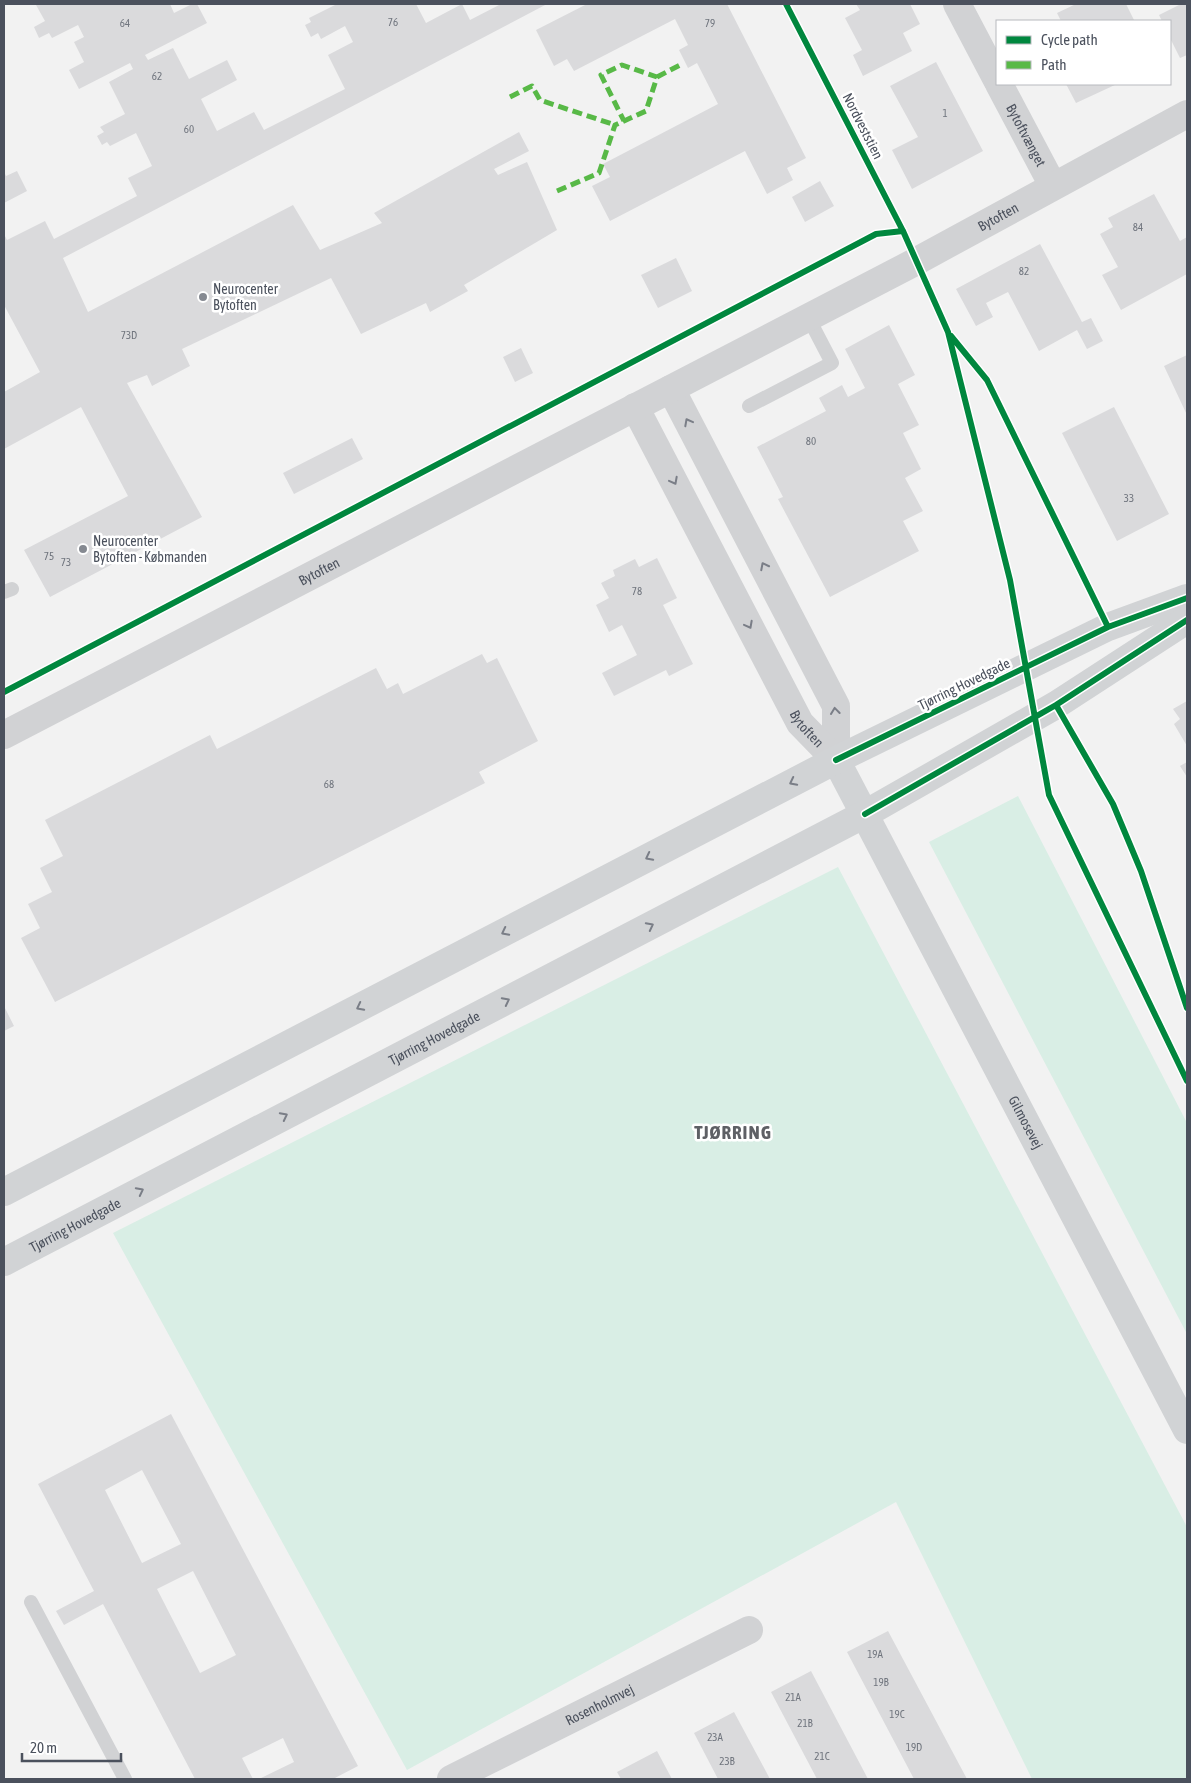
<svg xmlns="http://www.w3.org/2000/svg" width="1191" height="1783" viewBox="0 0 1191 1783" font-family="'Asap Condensed',sans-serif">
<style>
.green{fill:#d9eee5}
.building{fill:#dadadc;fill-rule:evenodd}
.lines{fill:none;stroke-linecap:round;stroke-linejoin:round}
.lane{stroke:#d1d2d4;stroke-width:14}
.street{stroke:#d1d2d4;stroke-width:28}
.secondary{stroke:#d1d3d5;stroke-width:28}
.quiet{stroke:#58b947;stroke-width:5;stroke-dasharray:10 5;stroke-linecap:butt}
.cycleway-casing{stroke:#fff;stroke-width:9}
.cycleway{stroke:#00873e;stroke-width:6}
.oneway{stroke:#7a7e87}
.poi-dot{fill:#858991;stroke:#fff;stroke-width:2}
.labels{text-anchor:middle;stroke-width:5;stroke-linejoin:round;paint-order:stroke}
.number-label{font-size:11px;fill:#70757e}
.street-label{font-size:14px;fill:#4b515d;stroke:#fff}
.poi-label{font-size:14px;fill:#4b515d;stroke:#fff;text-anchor:start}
.district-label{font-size:19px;font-weight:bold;letter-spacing:1px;fill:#5e6065;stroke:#fff}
</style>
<rect width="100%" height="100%" fill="#f2f2f2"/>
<path class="green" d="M 1018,796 L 1187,1123 L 1187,1334 L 929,842 Z
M 838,867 L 1187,1527 L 1187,1779 L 1032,1779 L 896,1502 L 407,1770 L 113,1233 Z"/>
<path class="building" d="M 39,4 L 170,4 L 174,13 L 192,4 L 197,4 L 207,23 L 145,55 L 148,60 L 173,48 L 189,79 L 227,60 L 237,80 L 201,99 L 217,131 L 254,112 L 264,130 L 345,89 L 328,55 L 353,42 L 345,26 L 321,39 L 318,33 L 311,37 L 305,25 L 311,22 L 309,18 L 335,5 L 335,4 L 416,4 L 426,23 L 462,4 L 470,20 L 501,4 L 547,4 L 63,258 L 88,312 L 293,205 L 320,250 L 382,223 L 374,213 L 519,132 L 529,151 L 494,169 L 498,175 L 527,162 L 557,230 L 464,285 L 468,291 L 430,312 L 426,303 L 361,334 L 331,278 L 182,349 L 190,366 L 152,386 L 147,375 L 127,383 L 202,517 L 50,597 L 24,550 L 128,496 L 81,407 L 4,449 L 4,392 L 40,372 L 4,305 L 4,234 L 7,240 L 45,221 L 54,239 L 137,196 L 128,178 L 152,166 L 136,133 L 110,146 L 107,142 L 102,145 L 97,136 L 104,132 L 100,127 L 125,114 L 109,82 L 133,69 L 130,63 L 79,89 L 69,70 L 84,62 L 74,42 L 84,37 L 78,25 L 52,38 L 49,33 L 39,38 L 34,27 L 45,21 L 36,5 Z
M 587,4 L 727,4 L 806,158 L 787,168 L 793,180 L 767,194 L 745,151 L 610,221 L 592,186 L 610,177 L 603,164 L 718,104 L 697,63 L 688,68 L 679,50 L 688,45 L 675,19 L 574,71 L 567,59 L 554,66 L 536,30 Z
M 856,4 L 910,4 L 920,24 L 903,33 L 912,51 L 863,76 L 853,55 L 862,50 L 845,18 L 860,10 Z
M 1076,4 L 1126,4 L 1134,20 L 1061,21 L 1057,13 Z
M 1181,4 L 1187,4 L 1187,55 L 1180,58 L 1170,38 L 1170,21 L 1162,21 L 1159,15 Z
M 936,62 L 983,151 L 912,189 L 892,150 L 918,137 L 890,86 Z
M 1066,84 L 1117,84 L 1076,103 Z
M 17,171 L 27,191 L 4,203 L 4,172 L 6,176 Z
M 820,181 L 834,206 L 805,222 L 792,197 Z
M 1154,194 L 1180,241 L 1187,237 L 1187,274 L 1121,310 L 1102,275 L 1118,267 L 1100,234 L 1113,227 L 1108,218 Z
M 1040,244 L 1082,322 L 1091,318 L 1103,341 L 1087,349 L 1077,330 L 1039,351 L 1008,292 L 986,303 L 993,317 L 976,326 L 956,289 Z
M 676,258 L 692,291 L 658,308 L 641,275 Z
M 889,325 L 915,375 L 898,384 L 919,425 L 903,433 L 921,469 L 905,478 L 923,511 L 903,521 L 919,551 L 830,597 L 778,499 L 783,497 L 757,447 L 826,411 L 819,398 L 842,385 L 848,397 L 865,388 L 845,349 Z
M 521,348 L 533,373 L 515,382 L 503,357 Z
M 1187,355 L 1187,415 L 1164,366 Z
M 1114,407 L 1169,514 L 1117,541 L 1062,433 Z
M 352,438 L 363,459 L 294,494 L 283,473 Z
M 657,558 L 677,598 L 663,605 L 693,664 L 669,676 L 666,670 L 614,696 L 602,673 L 637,655 L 622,625 L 609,632 L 596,605 L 609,598 L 601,583 L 615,576 L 613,570 L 635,559 L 639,567 Z
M 482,654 L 487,663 L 497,658 L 538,741 L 479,772 L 485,783 L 55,1002 L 21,938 L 40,928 L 28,904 L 52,892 L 40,868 L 63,856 L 45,820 L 210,735 L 217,749 L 376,668 L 387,689 L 398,683 L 403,694 Z
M 1187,701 L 1187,746 L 1174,724 L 1180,719 L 1173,709 Z
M 1187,762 L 1187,777 L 1180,766 Z
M 4,1006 L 14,1026 L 4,1031 Z
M 171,1414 L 358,1766 L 333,1779 L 259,1779 L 294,1762 L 283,1738 L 242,1758 L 253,1779 L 195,1779 L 103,1604 L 64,1625 L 56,1611 L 94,1591 L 38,1484 ZM 142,1470 L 181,1544 L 142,1563 L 105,1490 ZM 193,1571 L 236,1655 L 200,1673 L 157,1589 Z
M 888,1631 L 967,1779 L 914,1779 L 847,1652 Z
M 811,1671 L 868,1779 L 817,1779 L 771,1692 Z
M 734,1712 L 770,1779 L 718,1779 L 694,1733 Z
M 657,1751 L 672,1779 L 621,1779 L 617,1772 Z"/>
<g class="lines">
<path class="lane" d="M 749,406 L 832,363 L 808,317
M 4,592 L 12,589
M 31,1602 L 125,1779"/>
<g class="street">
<path d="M 957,4 L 997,80"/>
<path id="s1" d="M 999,84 L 1053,186"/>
<path d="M 671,389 L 836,706 L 836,760"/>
<path id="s2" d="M 635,407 L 800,723 L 836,760"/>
<path id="s3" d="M 4,735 L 915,262 L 1187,114"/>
<path id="s4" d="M 451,1779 L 749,1630"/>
</g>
<g class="secondary">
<path id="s5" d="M 836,760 L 1187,1430"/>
<path d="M 4,1192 L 836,760 L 1108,627 L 1187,598"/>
<path id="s6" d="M 4,1262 L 865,814 L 1056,705 L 1187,620"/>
</g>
<path class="quiet" d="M 657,77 L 682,64
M 510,97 L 532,86 L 540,100 L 615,125
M 557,191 L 599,173 L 615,125 L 646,111 L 657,77 L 622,65 L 601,75 L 624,121"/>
<defs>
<path id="cycleway" d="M 786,4 L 903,231 L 948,332 L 1010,580 L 1049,795 L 1187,1081
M 951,336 L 987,380 L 1108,627
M 4,692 L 876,234 L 903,231
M 1056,705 L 1113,804 L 1141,871 L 1187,1008
M 836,760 L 1108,627 L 1187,598
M 865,814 L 1056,705 L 1187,620"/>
</defs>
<use href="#cycleway" class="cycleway-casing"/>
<use href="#cycleway" class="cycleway"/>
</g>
<defs><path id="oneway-chevron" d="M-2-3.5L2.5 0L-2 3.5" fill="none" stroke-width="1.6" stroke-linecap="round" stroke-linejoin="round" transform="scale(1.25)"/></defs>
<g class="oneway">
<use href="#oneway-chevron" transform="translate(688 422) rotate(-118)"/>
<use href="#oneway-chevron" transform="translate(674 481) rotate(62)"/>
<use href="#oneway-chevron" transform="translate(764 566) rotate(-117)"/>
<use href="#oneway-chevron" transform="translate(749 625) rotate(62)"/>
<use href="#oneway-chevron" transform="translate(835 711) rotate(-97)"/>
<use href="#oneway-chevron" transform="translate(793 782) rotate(153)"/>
<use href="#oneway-chevron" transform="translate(649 857) rotate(153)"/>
<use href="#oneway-chevron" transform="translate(650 926) rotate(-27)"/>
<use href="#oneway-chevron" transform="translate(505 932) rotate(153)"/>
<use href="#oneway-chevron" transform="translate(506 1001) rotate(-27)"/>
<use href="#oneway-chevron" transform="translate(360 1007) rotate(153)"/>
<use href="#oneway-chevron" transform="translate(284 1116) rotate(-27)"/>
<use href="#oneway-chevron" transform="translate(140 1191) rotate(-27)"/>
</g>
<g class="poi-dot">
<circle cx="203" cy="297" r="5"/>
<circle cx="83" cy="549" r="5"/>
</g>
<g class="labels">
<g class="number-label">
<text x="393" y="26">76</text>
<text x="125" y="27">64</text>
<text x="710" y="27">79</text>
<text x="157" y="80">62</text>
<text x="945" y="117">1</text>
<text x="189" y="133">60</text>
<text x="1138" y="231">84</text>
<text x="1024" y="275">82</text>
<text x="129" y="339">73D</text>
<text x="811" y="445">80</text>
<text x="1129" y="502">33</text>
<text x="49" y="560">75</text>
<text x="66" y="566">73</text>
<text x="637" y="595">78</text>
<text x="329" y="788">68</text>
<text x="875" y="1658">19A</text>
<text x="881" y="1686">19B</text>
<text x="793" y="1701">21A</text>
<text x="897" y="1718">19C</text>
<text x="805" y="1727">21B</text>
<text x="715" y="1741">23A</text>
<text x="914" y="1751">19D</text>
<text x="822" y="1760">21C</text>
<text x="727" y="1765">23B</text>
</g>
<g class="street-label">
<text transform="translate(863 126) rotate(63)" y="5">Nordveststien</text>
<text dy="5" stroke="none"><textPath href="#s1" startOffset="58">Bytoftvænget</textPath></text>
<text dy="5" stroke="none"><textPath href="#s3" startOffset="1121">Bytoften</textPath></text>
<text dy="5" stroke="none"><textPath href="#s3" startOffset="355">Bytoften</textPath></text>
<text transform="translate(964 684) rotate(-26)" y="5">Tjørring Hovedgade</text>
<text dy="5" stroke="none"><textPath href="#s2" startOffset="365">Bytoften</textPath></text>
<text dy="5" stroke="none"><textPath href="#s6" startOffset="485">Tjørring Hovedgade</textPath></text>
<text dy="5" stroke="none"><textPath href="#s5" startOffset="409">Gilmosevej</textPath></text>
<text dy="5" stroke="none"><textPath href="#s6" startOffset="80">Tjørring Hovedgade</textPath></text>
<text dy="5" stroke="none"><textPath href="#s4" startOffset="166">Rosenholmvej</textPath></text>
</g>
<g class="poi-label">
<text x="213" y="294">Neurocenter<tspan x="213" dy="16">Bytoften</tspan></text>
<text x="93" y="546">Neurocenter<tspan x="93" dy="16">Bytoften - Købmanden</tspan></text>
</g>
<g class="district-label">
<text x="733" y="1139">TJØRRING</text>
</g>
</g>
<rect width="1191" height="1783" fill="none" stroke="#4b515d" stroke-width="10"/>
<rect x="996" y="20" width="175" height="65" fill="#ffffff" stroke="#b7b9be"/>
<rect x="1006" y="36" width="25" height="8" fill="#00873e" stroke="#b7b9be"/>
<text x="1041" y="45" font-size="15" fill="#4b515d">Cycle path</text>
<rect x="1006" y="61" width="25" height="8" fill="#58b947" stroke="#b7b9be"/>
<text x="1041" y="70" font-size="15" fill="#4b515d">Path</text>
<path d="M22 1753v8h99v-8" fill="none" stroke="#4b515d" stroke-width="2.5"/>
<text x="30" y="1753" font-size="15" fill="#4b515d" stroke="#ffffff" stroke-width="4" paint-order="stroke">20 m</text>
</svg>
